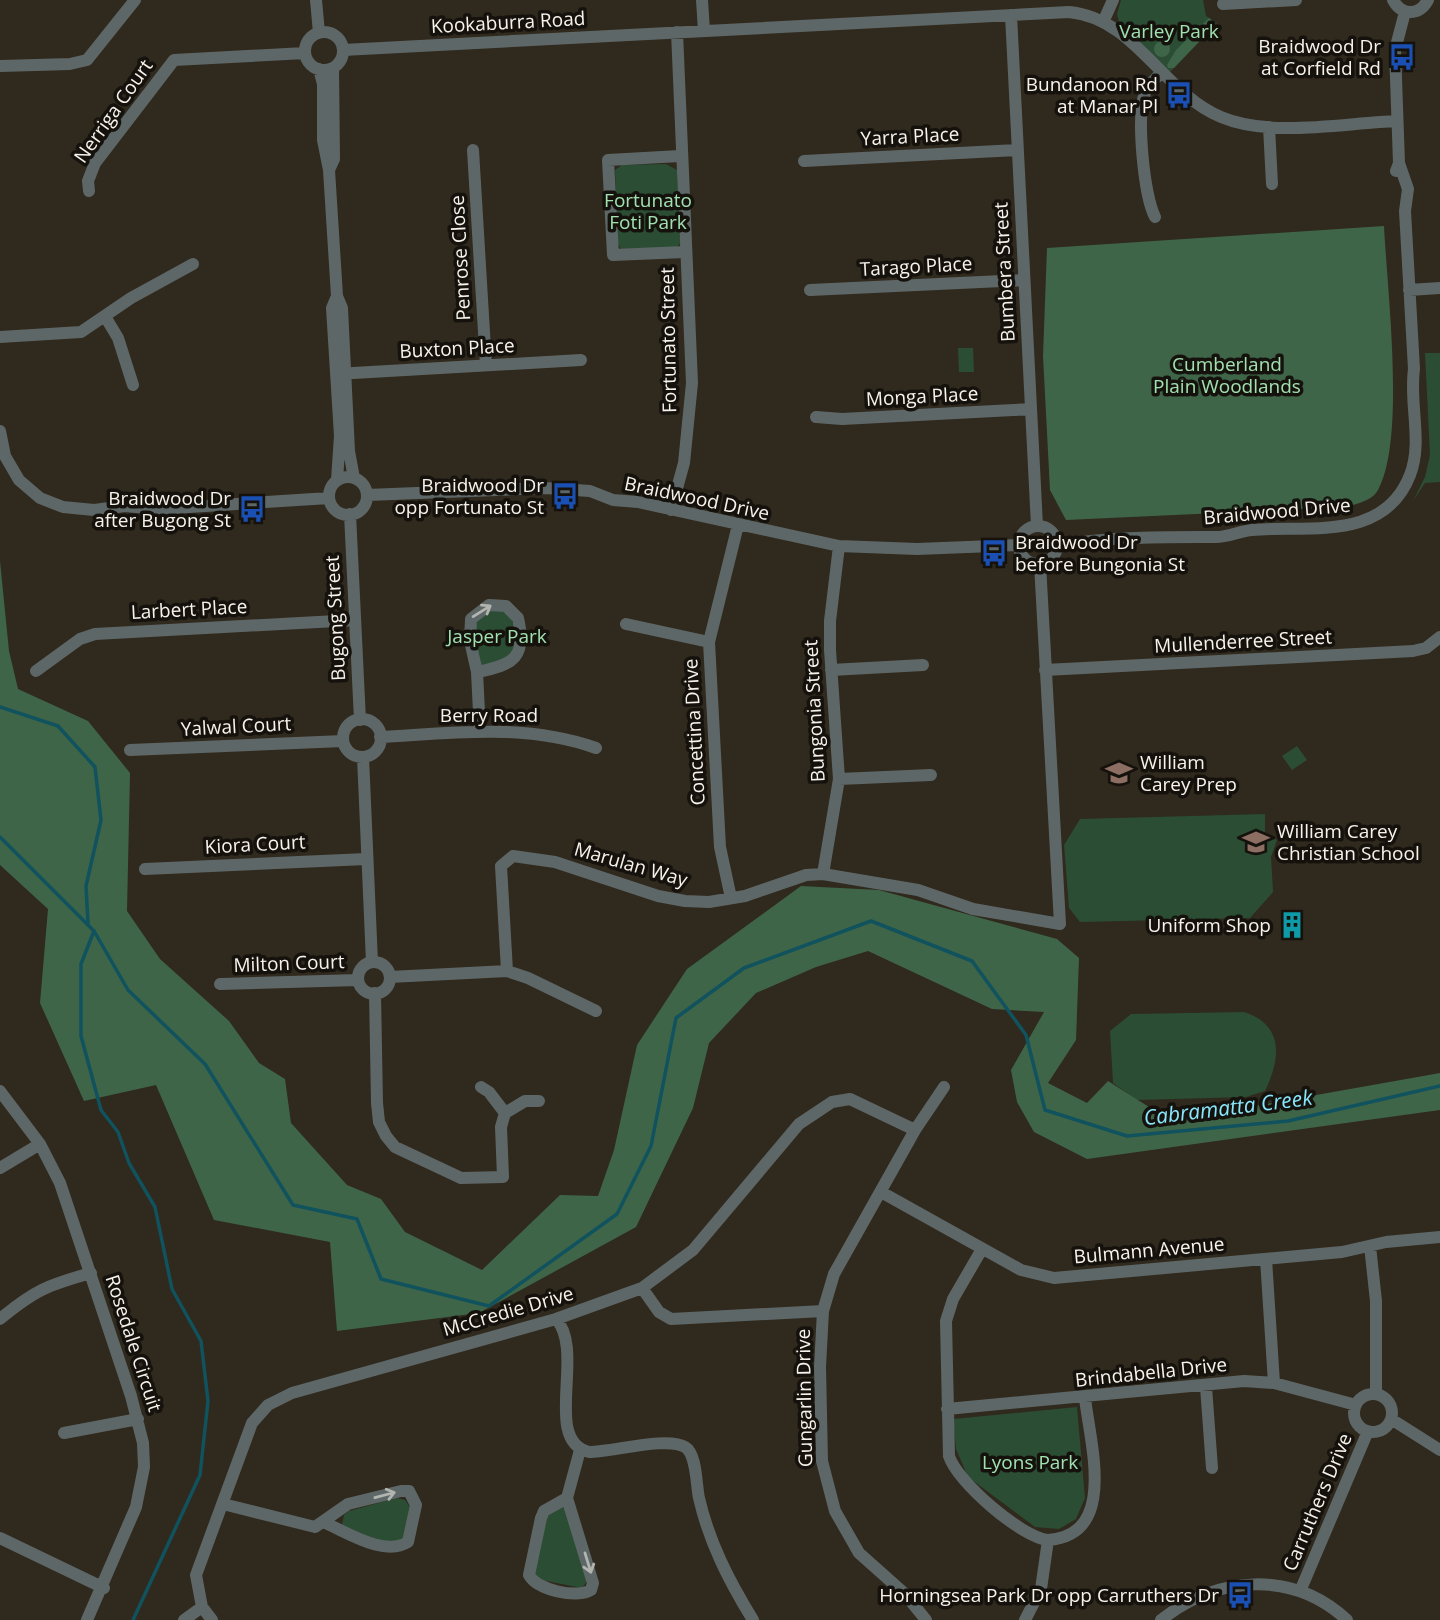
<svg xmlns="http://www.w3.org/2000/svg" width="1440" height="1620" viewBox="0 0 1440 1620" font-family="'Open Sans',sans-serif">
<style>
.green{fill:#2b4d33}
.forest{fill:#3f6548}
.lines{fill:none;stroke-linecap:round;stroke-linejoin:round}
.stream{stroke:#10525e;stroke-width:3.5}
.minor{stroke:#5e6767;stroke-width:12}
.oneway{stroke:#b2b4b0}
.labels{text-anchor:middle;stroke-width:7;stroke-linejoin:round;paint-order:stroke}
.street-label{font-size:19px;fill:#f7f3eb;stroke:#15120d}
.park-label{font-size:19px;fill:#a1e1af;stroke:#15120d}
.poi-label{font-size:19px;fill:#f7f3eb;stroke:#15120d;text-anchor:end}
.water-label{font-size:21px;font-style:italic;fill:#88e7fc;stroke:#15120d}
</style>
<rect width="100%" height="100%" fill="#30291d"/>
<path class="green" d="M 1121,0 L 1203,0 L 1206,16 L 1217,23 L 1170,72 L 1119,22 L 1117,14 Z
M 666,164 L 677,170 L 680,244 L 676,248 L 621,249 L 618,244 L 615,170 L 622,165 Z
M 958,348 L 973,348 L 974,372 L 959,372 Z
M 1425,353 L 1440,353 L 1440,482 L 1425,483 L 1413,501 L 1425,477 L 1430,455 Z
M 494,607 L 512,615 L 518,640 L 508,659 L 479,666 L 475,631 L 479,614 Z
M 1297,746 L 1307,760 L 1292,770 L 1282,756 Z
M 1265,814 L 1265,834 L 1277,840 L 1271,857 L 1273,892 L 1250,918 L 1080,922 L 1069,908 L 1064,845 L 1080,819 Z
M 1244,1012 C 1284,1025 1281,1058 1265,1091 L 1246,1097 L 1137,1100 L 1113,1083 L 1110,1031 L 1131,1014 Z
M 1077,1407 L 1085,1498 L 1076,1519 L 1059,1529 L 1035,1527 L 968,1477 L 956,1449 L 953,1419 Z
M 397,1498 L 405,1500 L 410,1507 L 403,1539 C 385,1546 357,1537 342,1525 L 344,1515 L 349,1511 Z
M 565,1505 L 588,1580 L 582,1588 L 536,1579 L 533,1565 L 546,1517 Z"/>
<path class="forest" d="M 1209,18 L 1216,24 L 1174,68 L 1168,68 L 1167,65 L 1176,50 Z
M1154 49a8 8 0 1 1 16 0a8 8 0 1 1-16 0Z
M 1384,226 C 1387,289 1406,439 1378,490 C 1372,501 1356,504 1345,507 L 1066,520 L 1050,490 L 1043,356 L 1047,248 Z
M 0,561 L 9,651 L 18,689 L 88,721 L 130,773 L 127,911 L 160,959 L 229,1021 L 259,1063 L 285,1079 L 291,1123 L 347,1185 L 381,1199 L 405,1232 L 482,1270 L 560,1195 L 598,1196 L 614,1150 L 637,1045 L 687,969 L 801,886 L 879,890 L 1057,939 L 1079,958 L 1076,1040 L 1048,1083 L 1087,1103 L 1108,1081 L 1171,1121 L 1440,1073 L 1440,1110 L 1087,1159 L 1034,1132 L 1017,1102 L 1011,1070 L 1044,1012 L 992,1009 L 868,951 L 816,967 L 756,993 L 709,1043 L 693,1108 L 636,1227 L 479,1313 L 337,1331 L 330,1242 L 214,1220 L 156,1085 L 84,1101 L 40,1003 L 48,909 L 0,865 Z"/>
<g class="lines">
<path class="stream" d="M 0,707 L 58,726 L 95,767 L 101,820 L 86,886 L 88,923
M 0,837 L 94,931 L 128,990 L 205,1064 L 293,1205 L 357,1219 L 381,1279 L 489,1306 L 617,1214 L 651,1146 L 676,1018 L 744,968 L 871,921 L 972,961 L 1026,1035 L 1045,1110 L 1127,1136 L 1288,1121 L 1440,1086
M 94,931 L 81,964 L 81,1036 L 101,1110 L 118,1132 L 129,1163 L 155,1207 L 172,1289 L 201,1341 L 208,1401 L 200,1475 L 133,1620"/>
<path class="minor" d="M 316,0 L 319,33
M 702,0 L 704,31
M 1393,0 C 1402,16 1419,16 1428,0
M 1223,4 L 1296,0
M 1011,15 L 1037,526
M 1104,20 L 1113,0
M305 51a19 19 0 1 1 38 0a19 19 0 1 1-38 0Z
M 343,50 L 1069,12 C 1135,18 1163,93 1221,117 C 1271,138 1343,123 1397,121
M 1,66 L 70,64 L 87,60 L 135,0
M 319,69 L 323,84 L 323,140 L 329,170 L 337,296 L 342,308 L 349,451 L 354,478
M 1269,127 L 1272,184
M 473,150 L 486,365
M 680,156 L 608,160 L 613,255 L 685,252
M 804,161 L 1017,150
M 329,170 L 334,159 L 333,68
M 1396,171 L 1399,163 L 1395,50 L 1405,12
M 89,191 L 88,181 L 95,163 L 174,60 L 305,53
M 1155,217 C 1144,196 1136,116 1145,93 C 1148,85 1155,79 1162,72
M 810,290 L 1024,280
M 1409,290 L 1440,288
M 337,296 L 332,308 L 340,436 L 337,480
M 106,318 L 118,338 L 133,385
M 0,337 L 81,332 L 131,298 L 193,264
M 336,374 L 581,360
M 816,417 L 842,419 L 1031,409
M 0,431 L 5,456 L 19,480 L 40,498 L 63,507 L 94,510 L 125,506 L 158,509 L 329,498
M329 496a19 19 0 1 1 38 0a19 19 0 1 1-38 0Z
M 367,495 L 545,488 L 590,491 L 613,500 L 638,502 L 839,546 L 917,549 L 1019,545
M 671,510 L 684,463 L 692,383 L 677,32
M 350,514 L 360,720
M1019 545a19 19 0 1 1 38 0a19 19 0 1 1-38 0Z
M 1057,547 C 1097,536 1172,537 1216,537 C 1228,537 1240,531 1252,530 C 1309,525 1384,542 1410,475 C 1423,442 1409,404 1414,369 L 1405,211 L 1408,189 L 1399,163
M 626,624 L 709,642
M 831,670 L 923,665
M 1045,670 L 1413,651 L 1426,648 L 1440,637
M 36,671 L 80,639 L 95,634 L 355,620
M 477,672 C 514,665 527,657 518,618 L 506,606 L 489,605 L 471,619 L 470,641 L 477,672 L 480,732
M343 738a19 19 0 1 1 38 0a19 19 0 1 1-38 0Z
M 380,737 C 454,733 525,723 596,748
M 130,750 L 343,741
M 363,757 L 372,962
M 839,779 L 931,775
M 145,869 L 366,859
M 823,874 L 839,779 L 830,650 L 830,621 L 839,546
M 731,898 L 720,847 L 709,642 L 738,525
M358 978a16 16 0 1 1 32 0a16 16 0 1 1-32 0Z
M 507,971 L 501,866 L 513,856 L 555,862 L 658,896 L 685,901 L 709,902 L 745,896 L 806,875 L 823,874 L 918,890 L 973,909 L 1060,924 L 1040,564
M 390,977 L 507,971 L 528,978 L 596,1011
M 220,984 L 358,980
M 375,993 L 377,1103 L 379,1122 L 386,1136 L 395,1147 L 461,1178 L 503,1177 L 501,1127 L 505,1113 L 525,1101 L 539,1101
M 481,1087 L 489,1092 L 505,1113
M 0,1091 L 40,1144 L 60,1183 L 131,1396 L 143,1443 L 144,1467 L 136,1507 L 87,1620
M 0,1168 L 40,1144
M 881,1192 L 1021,1270 L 1054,1278 L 1342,1252 L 1386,1242 L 1440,1237
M 1370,1246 L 1376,1301 L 1376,1394
M 982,1249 L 953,1299 L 946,1321 L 949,1456 C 957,1482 1021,1537 1048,1540
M 1266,1259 L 1274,1383
M 642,1288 L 659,1312 L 671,1319 L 823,1311
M 0,1319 C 35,1290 48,1285 91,1273
M 556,1319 C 586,1351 542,1441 589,1452 C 612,1452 668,1436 685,1447 C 697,1454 696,1485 699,1498 C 709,1542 729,1581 753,1620
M 1206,1387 L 1212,1468
M1354 1413a19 19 0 1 1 38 0a19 19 0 1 1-38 0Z
M 947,1409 L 1244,1381 L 1274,1383 L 1356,1405
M 1391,1419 L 1440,1450
M 64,1433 L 138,1419
M 567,1498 L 544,1511 L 541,1518 L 529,1575 C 537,1590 577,1599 591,1590 L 593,1583 L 567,1498 L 580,1450
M 223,1504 L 315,1527 L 348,1504 L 401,1491 L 409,1491 L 416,1505 L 408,1542 C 384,1557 347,1532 325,1523
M 0,1538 L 104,1588
M 1301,1589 L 1368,1431
M 184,1620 L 202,1607
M 212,1620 L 202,1607 L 196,1575 L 252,1423 L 268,1405 L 292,1393 L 556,1319 L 642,1288 L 693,1250 L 799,1124 L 832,1102 L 850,1099 L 915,1130
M 926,1620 L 905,1594 L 859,1553 L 835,1511 L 822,1461 L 820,1367 L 823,1311 L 834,1274 L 915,1130 L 944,1087
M 1025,1620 L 1041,1589 L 1048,1540 C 1118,1535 1090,1444 1085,1398
M 1161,1620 C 1218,1575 1293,1570 1347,1620"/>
</g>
<defs><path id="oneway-shaft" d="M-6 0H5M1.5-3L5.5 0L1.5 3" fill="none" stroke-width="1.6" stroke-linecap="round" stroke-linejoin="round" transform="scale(1.75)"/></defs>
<g class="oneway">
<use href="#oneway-shaft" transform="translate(482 611) rotate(-32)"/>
<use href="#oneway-shaft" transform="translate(385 1495) rotate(-15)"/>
<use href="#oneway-shaft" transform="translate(588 1563) rotate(73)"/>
</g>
<defs>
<symbol id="bus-bare" viewBox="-9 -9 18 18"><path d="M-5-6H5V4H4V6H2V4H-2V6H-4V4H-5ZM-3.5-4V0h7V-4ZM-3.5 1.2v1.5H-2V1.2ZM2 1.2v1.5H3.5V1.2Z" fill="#1a4fb4" stroke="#15120d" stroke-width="2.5" paint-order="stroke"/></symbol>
<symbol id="school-bare" viewBox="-9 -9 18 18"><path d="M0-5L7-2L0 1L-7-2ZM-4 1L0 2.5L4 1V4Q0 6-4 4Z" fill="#8d6e63" stroke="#15120d" stroke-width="2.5" paint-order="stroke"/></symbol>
<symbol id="building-bare" viewBox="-9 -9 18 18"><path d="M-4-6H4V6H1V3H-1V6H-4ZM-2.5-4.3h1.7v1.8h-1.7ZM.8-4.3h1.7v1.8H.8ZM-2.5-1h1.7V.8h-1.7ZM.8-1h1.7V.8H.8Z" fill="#0f9aa8" stroke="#15120d" stroke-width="2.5" paint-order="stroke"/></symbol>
</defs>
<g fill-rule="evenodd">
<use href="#bus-bare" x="1383" y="38" width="38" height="38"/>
<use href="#bus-bare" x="1160" y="76" width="38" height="38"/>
<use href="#bus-bare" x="546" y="477" width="38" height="38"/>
<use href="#bus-bare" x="233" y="490" width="38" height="38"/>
<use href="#bus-bare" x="975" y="534" width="38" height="38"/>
<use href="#school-bare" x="1100" y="754" width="38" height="38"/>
<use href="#school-bare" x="1237" y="823" width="38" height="38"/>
<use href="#building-bare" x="1273" y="906" width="38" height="38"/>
<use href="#bus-bare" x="1221" y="1576" width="38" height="38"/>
</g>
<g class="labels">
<g class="street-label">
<text transform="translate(508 22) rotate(-3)" y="7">Kookaburra Road</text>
<text transform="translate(113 111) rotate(-55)" y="7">Nerriga Court</text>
<text transform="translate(910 136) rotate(-3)" y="7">Yarra Place</text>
<text transform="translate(460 258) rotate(-93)" y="7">Penrose Close</text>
<text transform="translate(916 266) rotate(-3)" y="7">Tarago Place</text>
<text transform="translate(1004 272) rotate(-93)" y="7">Bumbera Street</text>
<text transform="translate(668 340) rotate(-91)" y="7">Fortunato Street</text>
<text transform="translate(457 348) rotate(-3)" y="7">Buxton Place</text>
<text transform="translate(922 396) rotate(-3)" y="7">Monga Place</text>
<text transform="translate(697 498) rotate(12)" y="7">Braidwood Drive</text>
<text transform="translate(1277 511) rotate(-5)" y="7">Braidwood Drive</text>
<text transform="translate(189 609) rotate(-3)" y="7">Larbert Place</text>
<text transform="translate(335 618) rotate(-93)" y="7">Bugong Street</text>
<text transform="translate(1243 641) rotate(-3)" y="7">Mullenderree Street</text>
<text transform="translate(814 711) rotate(-93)" y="7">Bungonia Street</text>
<text x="489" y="722">Berry Road</text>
<text transform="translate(236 726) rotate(-3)" y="7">Yalwal Court</text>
<text transform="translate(694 732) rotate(-93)" y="7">Concettina Drive</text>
<text transform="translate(255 844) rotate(-3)" y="7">Kiora Court</text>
<text transform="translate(631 864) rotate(16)" y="7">Marulan Way</text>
<text transform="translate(289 963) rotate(-2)" y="7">Milton Court</text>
<text transform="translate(1149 1250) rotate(-5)" y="7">Bulmann Avenue</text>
<text transform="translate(508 1311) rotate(-16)" y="7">McCredie Drive</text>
<text transform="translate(134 1343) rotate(72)" y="7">Rosedale Circuit</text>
<text transform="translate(1151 1372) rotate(-6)" y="7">Brindabella Drive</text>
<text transform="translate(804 1398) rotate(-91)" y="7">Gungarlin Drive</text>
<text transform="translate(1317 1502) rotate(-67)" y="7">Carruthers Drive</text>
</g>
<g class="park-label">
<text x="1169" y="38">Varley Park</text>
<text x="648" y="207">Fortunato<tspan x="648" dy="22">Foti Park</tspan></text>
<text x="1227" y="371">Cumberland<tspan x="1227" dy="22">Plain Woodlands</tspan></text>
<text x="497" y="643">Jasper Park</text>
<text x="1030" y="1469">Lyons Park</text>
</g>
<g class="poi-label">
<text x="1381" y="53">Braidwood Dr<tspan x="1381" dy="22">at Corfield Rd</tspan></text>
<text x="1158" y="91">Bundanoon Rd<tspan x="1158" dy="22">at Manar Pl</tspan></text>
<text x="544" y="492">Braidwood Dr<tspan x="544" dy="22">opp Fortunato St</tspan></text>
<text x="231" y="505">Braidwood Dr<tspan x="231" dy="22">after Bugong St</tspan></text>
<text x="1015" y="549" text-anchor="start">Braidwood Dr<tspan x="1015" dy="22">before Bungonia St</tspan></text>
<text x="1140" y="769" text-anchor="start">William<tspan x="1140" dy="22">Carey Prep</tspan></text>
<text x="1277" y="838" text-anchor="start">William Carey<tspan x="1277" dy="22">Christian School</tspan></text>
<text x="1271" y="932">Uniform Shop</text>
<text x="1219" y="1602">Horningsea Park Dr opp Carruthers Dr</text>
</g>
<g class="water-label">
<text transform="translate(1228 1108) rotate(-7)" y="7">Cabramatta Creek</text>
</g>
</g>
</svg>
